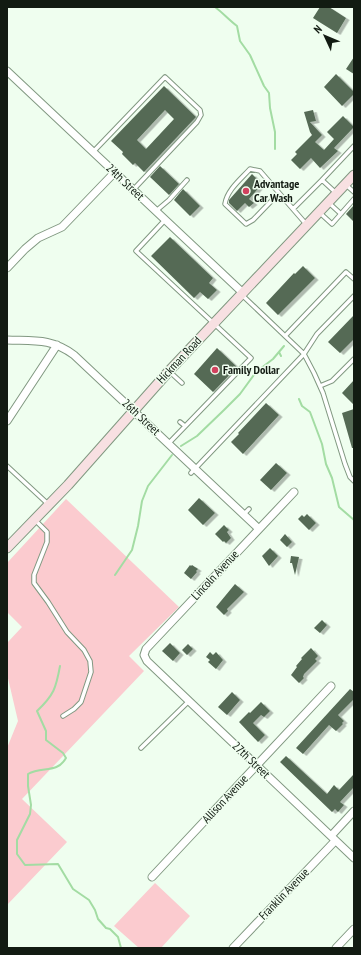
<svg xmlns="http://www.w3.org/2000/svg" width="361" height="955" viewBox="0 0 361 955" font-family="'PT Sans Narrow',sans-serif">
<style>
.green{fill:#fbcbcf}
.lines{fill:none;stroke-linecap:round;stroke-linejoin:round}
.stream{stroke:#a3dca3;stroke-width:2}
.building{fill:#556a55;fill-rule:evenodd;filter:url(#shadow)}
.service-casing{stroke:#819881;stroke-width:5.5}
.minor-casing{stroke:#819881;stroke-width:9}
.secondary-casing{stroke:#819881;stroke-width:11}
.service{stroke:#fff;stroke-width:3.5}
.minor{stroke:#fff;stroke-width:7}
.secondary{stroke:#f8e0e2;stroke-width:9}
.poi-dot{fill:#d1415e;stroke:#effeef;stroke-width:1.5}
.labels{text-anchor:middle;stroke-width:3;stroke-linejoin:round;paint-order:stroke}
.street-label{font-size:12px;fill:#121b12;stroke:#effeef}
.poi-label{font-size:12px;font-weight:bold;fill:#121b12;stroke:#effeef;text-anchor:start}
</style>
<defs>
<filter id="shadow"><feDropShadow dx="3.5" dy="2" stdDeviation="0" flood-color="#0004"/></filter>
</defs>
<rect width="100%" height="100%" fill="#effeef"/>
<path class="green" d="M 66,499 L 179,607 L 129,656 L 144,671 L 22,799 L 67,842 L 7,905 L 7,748 L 18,721 L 7,674 L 7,643 L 22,627 L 7,612 L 7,563 Z
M 155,883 L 190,916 L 161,948 L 139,948 L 114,926 Z"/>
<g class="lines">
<path class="stream" d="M 215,7 C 223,13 229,20 237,26 L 240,41 L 250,55 L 264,86 L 269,93 L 270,108 L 275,132 L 275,149
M 279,352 L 281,356
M 299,399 L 302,406 L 310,412 L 322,444 L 326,464 L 332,478 L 339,507 L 354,520
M 181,446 L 197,436 L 224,410 L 240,394 L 256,372 L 273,359 L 284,346
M 115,575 L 132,550 L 138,526 L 142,501 L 148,486 L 172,455
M 60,666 C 56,688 54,695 37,711 L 46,731 L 46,740 L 63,753 L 66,758 C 57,774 42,766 28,774 L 28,786 L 31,805 L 30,814 L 17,840 L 17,854 L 25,865 L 58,864 L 73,889 L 89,900 L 95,910 L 98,919 L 106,928 L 110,929 L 118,937 L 121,948"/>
</g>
<path class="building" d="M 320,7 L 329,7 L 346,18 L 337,33 L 313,18 Z
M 354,57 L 354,74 L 346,69 Z
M 336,74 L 354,92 L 354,94 L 342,106 L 324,87 Z
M 164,86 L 196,117 L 144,172 L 135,163 L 133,165 L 122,154 L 123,152 L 111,141 ZM 165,110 L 174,119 L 146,149 L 137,140 Z
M 313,110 L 316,121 L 310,122 L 322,135 L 315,142 L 324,150 L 334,139 L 327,132 L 343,116 L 354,127 L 334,148 L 338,151 L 320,168 L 311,158 L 300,169 L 291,160 L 297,154 L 295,152 L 312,135 L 310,132 L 304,112 Z
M 160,166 L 179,184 L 169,195 L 150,177 Z
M 252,174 L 262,184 L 249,199 L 254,203 L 249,207 L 245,203 L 237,211 L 229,203 L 229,200 Z
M 183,189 L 200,206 L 190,216 L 174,200 Z
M 354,205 L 354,222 L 346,214 Z
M 170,237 L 213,278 L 209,283 L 217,290 L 208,299 L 200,292 L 194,298 L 151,256 Z
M 303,266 L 315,278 L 278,315 L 266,303 L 294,273 L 295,274 Z
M 354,315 L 354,339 L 340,353 L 328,342 Z
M 217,348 L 237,367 L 213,392 L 194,374 Z
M 354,380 L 354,405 L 342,393 Z
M 266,403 L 279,415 L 243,454 L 231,442 L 239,434 L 238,433 Z
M 354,409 L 354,448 L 352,448 L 342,413 Z
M 276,463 L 287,473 L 271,490 L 260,480 Z
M 199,498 L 215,513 L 203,525 L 188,510 Z
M 307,514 L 316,523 L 309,530 L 298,519 L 302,515 L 304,517 Z
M 224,525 L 229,530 L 227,532 L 231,538 L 226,543 L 224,541 L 223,542 L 215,534 Z
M 285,534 L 292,542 L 287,547 L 280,540 Z
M 270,548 L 278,556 L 269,566 L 262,556 Z
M 291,556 L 299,557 L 295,575 L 292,563 L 290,563 Z
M 190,565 L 191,566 L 192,565 L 198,569 L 196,571 L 197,572 L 191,579 L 184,573 Z
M 235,584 L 244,592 L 227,609 L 228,611 L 224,615 L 216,607 Z
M 322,620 L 327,625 L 320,633 L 314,628 Z
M 170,643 L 180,653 L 173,661 L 162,651 Z
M 188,644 L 193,649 L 187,655 L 182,650 Z
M 311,648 L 318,656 L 315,659 L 317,661 L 304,674 L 303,677 L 304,678 L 299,683 L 291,675 L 297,667 L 296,666 L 302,659 L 301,658 Z
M 210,652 L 213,655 L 216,652 L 223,660 L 216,669 L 208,662 L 210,660 L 206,657 Z
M 350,689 L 354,692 L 354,699 L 338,715 L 344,721 L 342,723 L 343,724 L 336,731 L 329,725 L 303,754 L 296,748 Z
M 232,692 L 240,700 L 227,715 L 218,707 Z
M 261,702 L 270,711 L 264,717 L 261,715 L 253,723 L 265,735 L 258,742 L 239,722 L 249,712 L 250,713 Z
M 286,756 L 327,794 L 334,785 L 339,790 L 354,774 L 354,787 L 340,802 L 344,805 L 338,812 L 335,809 L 332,812 L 280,762 Z"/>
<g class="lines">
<defs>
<path id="service" d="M 93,152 L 165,77 L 200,110 L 201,115 L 197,122 L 133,190
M 346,185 L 354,192
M 279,193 L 253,220 L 246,224 L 225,204 C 227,190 241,179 250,169 L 260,171 L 306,224
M 336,193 L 322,180 L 354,146
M 329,203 L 341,214
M 293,209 L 322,180
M 156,211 L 169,200 L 187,180
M 320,213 L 332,224 L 354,199
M 165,220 L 136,251 L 251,358 L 169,443
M 242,295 L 304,354 L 314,373 L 323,393 L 345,464 L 350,477 L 354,481
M 285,336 L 346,272 L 354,279
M 170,372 L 182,383
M 320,386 L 332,381 L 354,359
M 180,422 L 185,426
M 7,466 L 48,504
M 191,473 L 304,354 L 317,334 L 354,296
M 244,514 L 249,509
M 35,520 L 47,532 L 47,542 L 34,575 L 34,583 L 48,602 L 67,632 L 84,650 L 90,661 L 91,672 L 81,702 L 74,709 L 63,716
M 141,748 L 189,701"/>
<path id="minor" d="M 7,71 L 243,293
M 7,268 L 25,249 L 38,238 L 62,227 L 115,172
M 7,340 C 34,341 51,338 74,355 L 259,529
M 7,421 L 57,345
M 294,492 L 146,649 L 144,655 L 147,661 L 354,858
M 331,836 L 354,811
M 152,877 L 331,686
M 233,948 L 335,841
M 336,948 L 354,929"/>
<path id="secondary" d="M 7,548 L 68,485 L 169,371 L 354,175"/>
</defs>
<use href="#service" class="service-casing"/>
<use href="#minor" class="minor-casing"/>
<use href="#secondary" class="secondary-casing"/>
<use href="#service" class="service"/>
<use href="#minor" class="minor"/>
<use href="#secondary" class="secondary"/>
</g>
<g class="poi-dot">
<circle cx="246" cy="191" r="4"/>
<circle cx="215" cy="370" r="4"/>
</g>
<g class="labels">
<g class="street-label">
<text transform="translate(125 182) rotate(43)" y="4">24th Street</text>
<text transform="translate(179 360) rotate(-47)" y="4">Hickman Road</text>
<text transform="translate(141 417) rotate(43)" y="4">26th Street</text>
<text transform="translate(215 575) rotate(-47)" y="4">Lincoln Avenue</text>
<text transform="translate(251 760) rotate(44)" y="4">27th Street</text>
<text transform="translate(225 799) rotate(-47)" y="4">Allison Avenue</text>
<text transform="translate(284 894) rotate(-46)" y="4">Franklin Avenue</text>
</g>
<g class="poi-label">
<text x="254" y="188">Advantage<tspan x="254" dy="14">Car Wash</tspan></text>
<text x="223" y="374">Family Dollar</text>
</g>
</g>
<rect width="361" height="955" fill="none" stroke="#121b12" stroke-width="16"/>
<g transform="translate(325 36) rotate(314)" stroke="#effeef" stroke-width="3" paint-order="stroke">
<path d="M0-3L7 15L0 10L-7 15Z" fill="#121b12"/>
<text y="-6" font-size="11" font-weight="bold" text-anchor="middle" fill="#121b12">N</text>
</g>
</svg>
